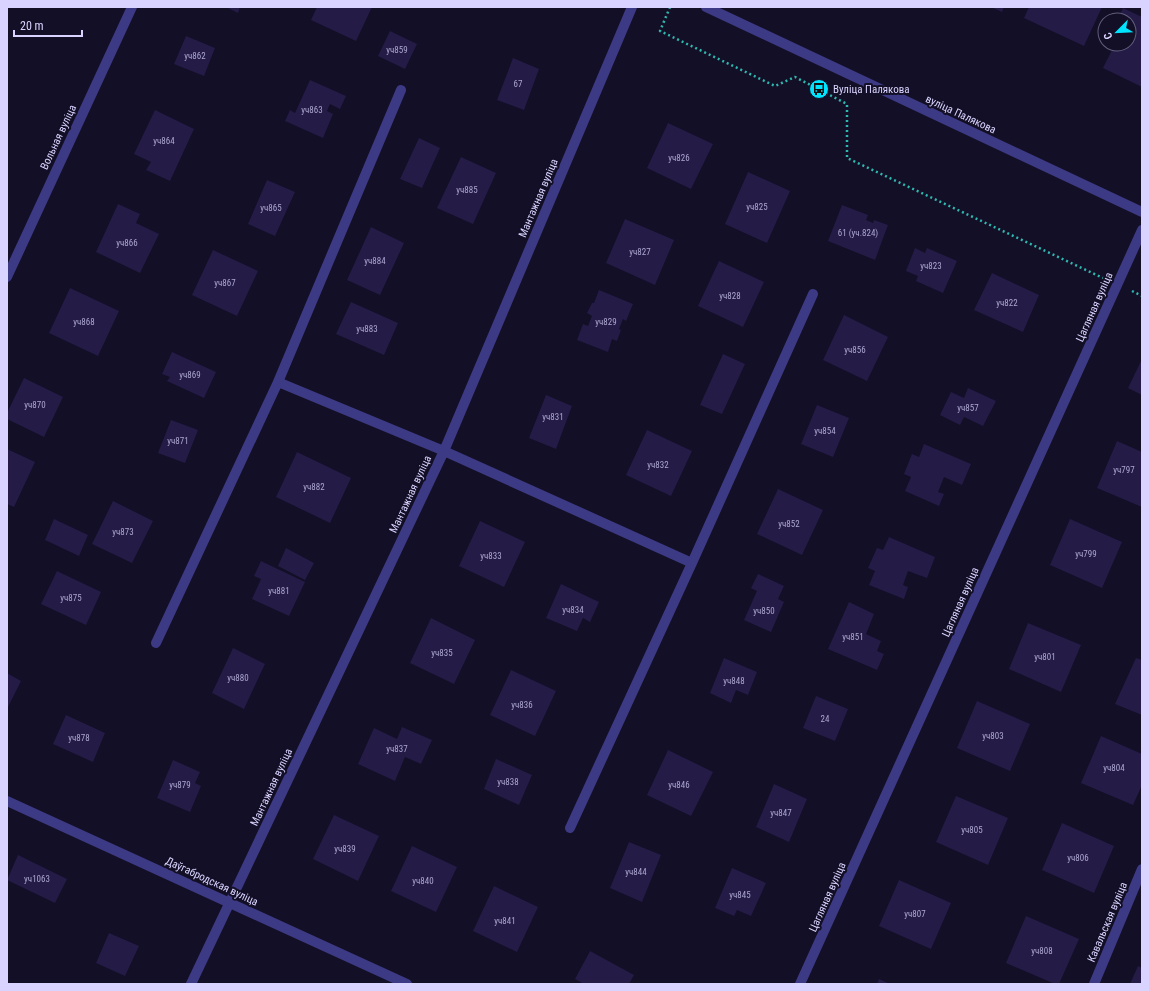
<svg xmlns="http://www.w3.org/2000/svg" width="1149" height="991" viewBox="0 0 1149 991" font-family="'Roboto Condensed',sans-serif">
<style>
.building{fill:#241b47}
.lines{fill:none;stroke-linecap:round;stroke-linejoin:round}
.path{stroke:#2fb8b0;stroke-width:2.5;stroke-dasharray:2 3;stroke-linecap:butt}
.minor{stroke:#3d3a85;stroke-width:10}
.tertiary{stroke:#3d3a85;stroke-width:10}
.labels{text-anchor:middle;stroke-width:4;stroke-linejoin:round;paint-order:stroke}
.number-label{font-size:9px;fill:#aca6d1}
.poi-label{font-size:11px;fill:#d9d4ff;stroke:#130f26;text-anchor:start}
.street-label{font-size:11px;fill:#d9d4ff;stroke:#130f26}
</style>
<rect width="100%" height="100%" fill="#130f26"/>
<path class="building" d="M 226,7 L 240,7 L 238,13 Z
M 317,7 L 372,7 L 356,41 L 311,20 Z
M 991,7 L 1004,7 L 1002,12 Z
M 1029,7 L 1102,7 L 1084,46 L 1024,18 Z
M 1123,8 L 1142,17 L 1142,87 L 1103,68 L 1115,44 L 1129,44 L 1129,20 L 1117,20 Z
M 390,31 L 417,44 L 405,69 L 378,56 Z
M 186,36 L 215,48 L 204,76 L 174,64 Z
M 513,58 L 539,69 L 524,110 L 497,100 Z
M 310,80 L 346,96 L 340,109 L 330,104 L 327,111 L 333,114 L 323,138 L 285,121 L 290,110 L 295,113 Z
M 155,110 L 194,129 L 170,181 L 146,170 L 151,162 L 134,154 Z
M 668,123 L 713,144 L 691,189 L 647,168 Z
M 419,138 L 440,148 L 422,188 L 400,179 Z
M 461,157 L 496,173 L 473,224 L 437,208 Z
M 748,172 L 790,191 L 767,243 L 725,224 Z
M 267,180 L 295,192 L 275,236 L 248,224 Z
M 118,204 L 140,214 L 136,223 L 159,234 L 140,273 L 96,252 Z
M 842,205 L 868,215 L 866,220 L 873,223 L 874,220 L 888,225 L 875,260 L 828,241 Z
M 625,219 L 674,240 L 655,285 L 606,263 Z
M 371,227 L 404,243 L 380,295 L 347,280 Z
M 915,248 L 925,253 L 927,248 L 957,261 L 943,293 L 916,281 L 918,276 L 906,271 Z
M 213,250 L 258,271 L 237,316 L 192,295 Z
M 719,261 L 764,282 L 743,327 L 698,306 Z
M 992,273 L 1039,295 L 1023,332 L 974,310 Z
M 70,288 L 119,311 L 98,356 L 49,333 Z
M 599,290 L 633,304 L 626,321 L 623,319 L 619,329 L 621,330 L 617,341 L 612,339 L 608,352 L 577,340 L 583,324 L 588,326 L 592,316 L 587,313 L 592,303 L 594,303 Z
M 351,302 L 398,323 L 384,355 L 336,334 Z
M 844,315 L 888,337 L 867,381 L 823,360 Z
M 172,352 L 216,372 L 204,398 L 167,381 L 170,377 L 162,374 Z
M 723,354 L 745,364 L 722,414 L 700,405 Z
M 1142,359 L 1142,395 L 1128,388 Z
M 24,378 L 63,397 L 44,437 L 7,419 L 7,413 Z
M 968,388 L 996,401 L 983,426 L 964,417 L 960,425 L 940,415 L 951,392 L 964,398 Z
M 546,395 L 572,406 L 556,449 L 529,438 Z
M 817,405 L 849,418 L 833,457 L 801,444 Z
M 171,420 L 198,430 L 185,463 L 158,453 Z
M 647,430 L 692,451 L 671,496 L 626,475 Z
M 1117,441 L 1142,452 L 1142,507 L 1097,488 Z
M 924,444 L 971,464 L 962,485 L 944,477 L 938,492 L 944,494 L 939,506 L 905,491 L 911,477 L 904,474 L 912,454 L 919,457 Z
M 7,449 L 35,462 L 14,507 L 7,504 Z
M 297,452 L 351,478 L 330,523 L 276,497 Z
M 778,489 L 823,510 L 802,555 L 757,534 Z
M 113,501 L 153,521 L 132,563 L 92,544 Z
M 54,519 L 88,535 L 79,556 L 45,540 Z
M 1070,519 L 1122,542 L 1102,588 L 1050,565 Z
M 480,521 L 525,542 L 504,587 L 459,566 Z
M 889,537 L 935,557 L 927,578 L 908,571 L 903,585 L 908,587 L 904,599 L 869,585 L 875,571 L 868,568 L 877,548 L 883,550 Z
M 286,548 L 314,563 L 305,580 L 278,566 Z
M 261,561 L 305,582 L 289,616 L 252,599 L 261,579 L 254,576 Z
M 57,571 L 101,592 L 86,625 L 41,604 Z
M 758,574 L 784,586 L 778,599 L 784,602 L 771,632 L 744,620 L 757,591 L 751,588 Z
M 561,584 L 599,602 L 590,622 L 583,618 L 577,631 L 546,618 Z
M 849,602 L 874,614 L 866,634 L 881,641 L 877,651 L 884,654 L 877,670 L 828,649 Z
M 431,618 L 475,640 L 454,684 L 410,663 Z
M 1028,623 L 1081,645 L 1061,692 L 1009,669 Z
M 233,648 L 265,664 L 244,709 L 212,693 Z
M 724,658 L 757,672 L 748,695 L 736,690 L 731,703 L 710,693 Z
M 1136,658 L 1142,660 L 1142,715 L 1115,704 Z
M 511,670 L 556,691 L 535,736 L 490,715 Z
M 7,673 L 21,681 L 7,709 Z
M 816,696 L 848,709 L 835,741 L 803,728 Z
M 977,701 L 1030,724 L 1010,771 L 957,748 Z
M 66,715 L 105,733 L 93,762 L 53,744 Z
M 402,727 L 432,740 L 421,764 L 405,757 L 395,781 L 358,764 L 374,728 L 397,739 Z
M 1101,736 L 1142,754 L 1142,785 L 1133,805 L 1081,783 Z
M 668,750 L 713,772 L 691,816 L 647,795 Z
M 496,759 L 532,775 L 519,805 L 484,789 Z
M 173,760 L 200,772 L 195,783 L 201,786 L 190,812 L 157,798 Z
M 774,784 L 807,799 L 789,842 L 756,827 Z
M 956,796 L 1008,818 L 988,865 L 936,842 Z
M 334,815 L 379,836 L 358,881 L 313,859 Z
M 1062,823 L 1114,846 L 1094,893 L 1042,870 Z
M 629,842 L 661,855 L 642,902 L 610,888 Z
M 412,846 L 457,867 L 436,912 L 391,891 Z
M 18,855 L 67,879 L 55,903 L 7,880 Z
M 732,868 L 766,883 L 751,916 L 737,910 L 734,916 L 715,908 Z
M 899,880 L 951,903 L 931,949 L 879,926 Z
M 494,886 L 538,907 L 517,952 L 473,931 Z
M 1026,916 L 1079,939 L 1059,984 L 1055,984 L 1006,963 Z
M 109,933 L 139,946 L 125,976 L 96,963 Z
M 590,951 L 634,975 L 629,984 L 584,984 L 575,979 Z
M 1138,966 L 1142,968 L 1142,984 L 1130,984 Z
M 879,979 L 890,984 L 877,984 Z"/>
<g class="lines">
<path class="path" d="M 670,7 L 660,31 L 775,86 L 795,77 L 847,104 L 847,158 L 1103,278
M 819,89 L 823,81
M 1132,291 L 1142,296"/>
<path class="minor" d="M 7,277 L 132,7
M 278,382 L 444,451 L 692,563 L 570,828
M 692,563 L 813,294
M 156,643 L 278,382 L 401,90
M 7,801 L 407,984
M 191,984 L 444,451 L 632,7
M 800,984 L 1142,230
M 1094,984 L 1142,869"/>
<path class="tertiary" d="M 706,7 L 1142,212"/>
</g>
<defs>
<symbol id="bus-disc" viewBox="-11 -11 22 22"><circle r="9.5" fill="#00e5ff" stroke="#130f26"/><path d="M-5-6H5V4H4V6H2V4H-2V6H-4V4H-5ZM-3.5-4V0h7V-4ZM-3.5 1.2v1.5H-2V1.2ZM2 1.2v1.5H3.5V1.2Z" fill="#111"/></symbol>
</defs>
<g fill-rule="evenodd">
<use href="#bus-disc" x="808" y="78" width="22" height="22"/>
</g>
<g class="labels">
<g class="number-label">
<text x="397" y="53">уч859</text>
<text x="195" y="59">уч862</text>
<text x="518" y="87">67</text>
<text x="312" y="113">уч863</text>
<text x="164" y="144">уч864</text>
<text x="679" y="161">уч826</text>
<text x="467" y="193">уч885</text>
<text x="757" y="210">уч825</text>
<text x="271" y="211">уч865</text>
<text x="858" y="236">61 (уч.824)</text>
<text x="127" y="246">уч866</text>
<text x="640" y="255">уч827</text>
<text x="375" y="264">уч884</text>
<text x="931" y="269">уч823</text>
<text x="225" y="286">уч867</text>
<text x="730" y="299">уч828</text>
<text x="1007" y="306">уч822</text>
<text x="84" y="325">уч868</text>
<text x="606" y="325">уч829</text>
<text x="367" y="332">уч883</text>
<text x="855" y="353">уч856</text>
<text x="190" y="378">уч869</text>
<text x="35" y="408">уч870</text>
<text x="968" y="411">уч857</text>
<text x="553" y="420">уч831</text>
<text x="825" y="434">уч854</text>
<text x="178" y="444">уч871</text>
<text x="658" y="468">уч832</text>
<text x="1124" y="473">уч797</text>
<text x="314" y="490">уч882</text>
<text x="789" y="527">уч852</text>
<text x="123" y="535">уч873</text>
<text x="1086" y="557">уч799</text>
<text x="491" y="559">уч833</text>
<text x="279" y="594">уч881</text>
<text x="71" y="601">уч875</text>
<text x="573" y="613">уч834</text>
<text x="764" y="614">уч850</text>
<text x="853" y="640">уч851</text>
<text x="442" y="656">уч835</text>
<text x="1045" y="660">уч801</text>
<text x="238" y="681">уч880</text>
<text x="734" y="684">уч848</text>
<text x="522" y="708">уч836</text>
<text x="825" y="722">24</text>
<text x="993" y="739">уч803</text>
<text x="79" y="741">уч878</text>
<text x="397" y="752">уч837</text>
<text x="1114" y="771">уч804</text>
<text x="508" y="785">уч838</text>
<text x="180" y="788">уч879</text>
<text x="679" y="788">уч846</text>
<text x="781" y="816">уч847</text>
<text x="972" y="833">уч805</text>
<text x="345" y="852">уч839</text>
<text x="1078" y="861">уч806</text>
<text x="636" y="875">уч844</text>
<text x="37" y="882">уч1063</text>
<text x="423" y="884">уч840</text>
<text x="740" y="898">уч845</text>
<text x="915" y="917">уч807</text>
<text x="505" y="924">уч841</text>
<text x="1042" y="954">уч808</text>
</g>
<g class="poi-label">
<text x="833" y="93">Вуліца Палякова</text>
</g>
<g class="street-label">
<text transform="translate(961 114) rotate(25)" y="4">вуліца Палякова</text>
<text transform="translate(58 137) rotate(-65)" y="4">Вольная вуліца</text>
<text transform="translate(538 198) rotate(-67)" y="4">Мантажная вуліца</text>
<text transform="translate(1094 307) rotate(-66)" y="4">Цагляная вуліца</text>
<text transform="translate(410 494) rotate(-65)" y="4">Мантажная вуліца</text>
<text transform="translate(960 602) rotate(-66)" y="4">Цагляная вуліца</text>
<text transform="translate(271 787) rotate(-65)" y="4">Мантажная вуліца</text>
<text transform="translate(212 881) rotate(25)" y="4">Даўгабродская вуліца</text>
<text transform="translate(827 897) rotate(-66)" y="4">Цагляная вуліца</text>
<text transform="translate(1107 922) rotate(-67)" y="4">Кавальская вуліца</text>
</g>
</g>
<rect width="1149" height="991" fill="none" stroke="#d9d4ff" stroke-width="16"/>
<g transform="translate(1117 32) rotate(246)"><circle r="19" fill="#130f26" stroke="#625e7d"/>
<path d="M0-3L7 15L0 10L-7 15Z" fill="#00e5ff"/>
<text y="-6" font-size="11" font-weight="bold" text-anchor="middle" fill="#d9d4ff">С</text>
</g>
<path d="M14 30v6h68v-6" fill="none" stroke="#d9d4ff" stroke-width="2"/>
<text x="20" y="30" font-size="12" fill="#d9d4ff" stroke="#130f26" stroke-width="3" paint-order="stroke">20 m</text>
</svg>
